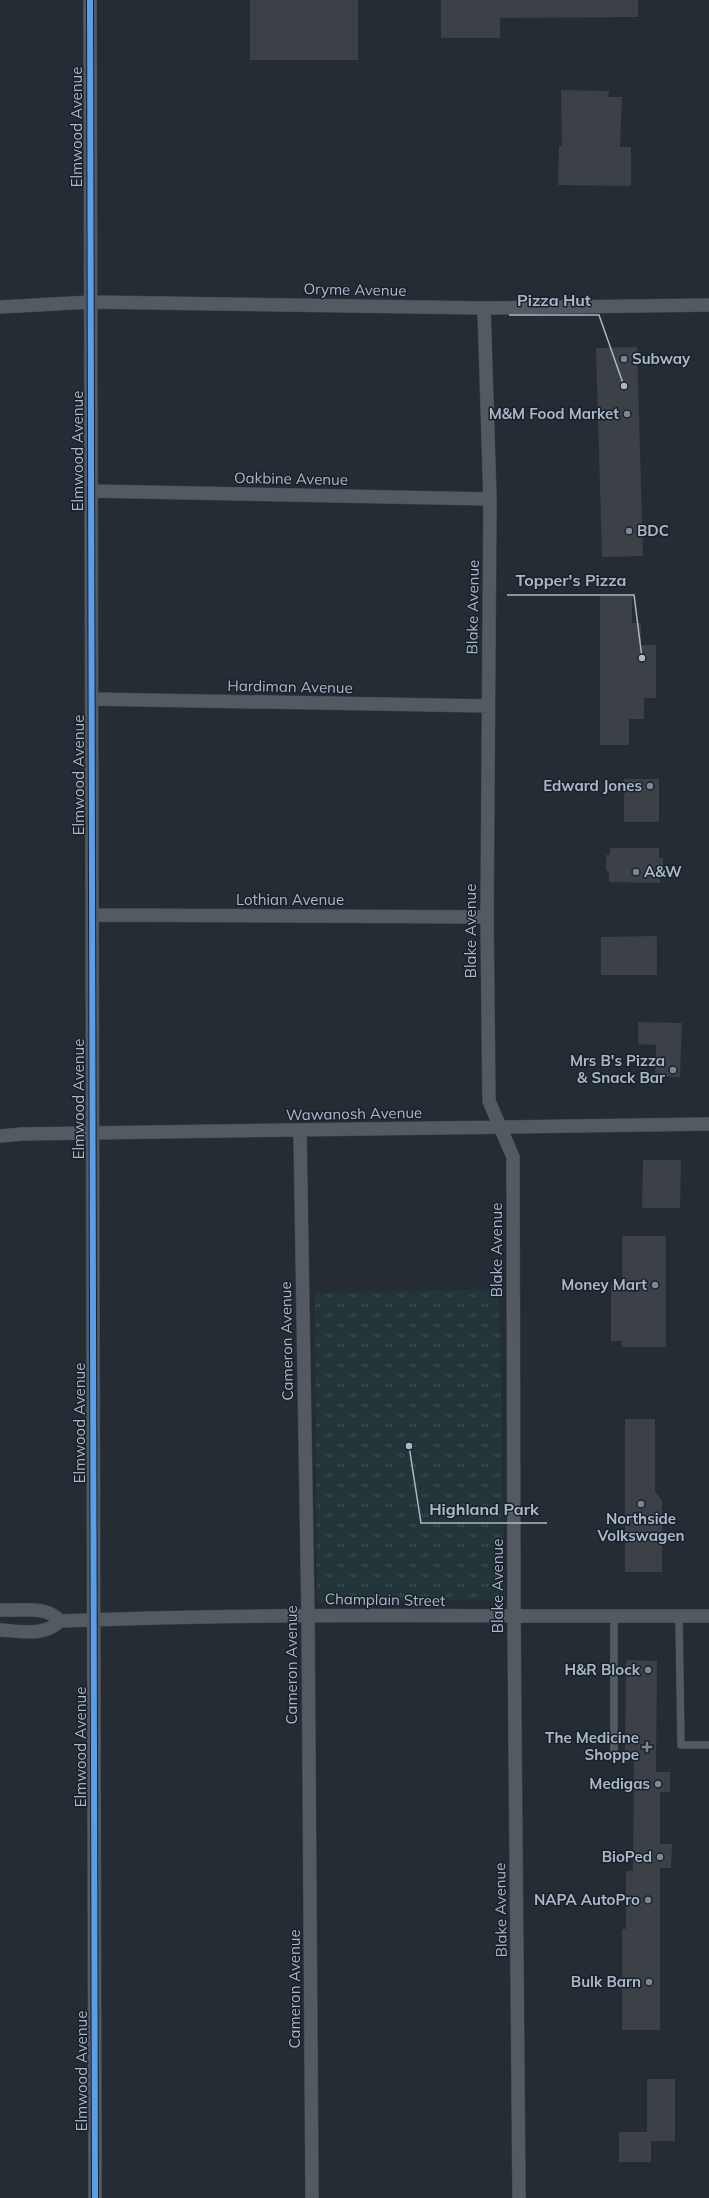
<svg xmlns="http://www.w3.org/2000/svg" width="709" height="2198" viewBox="0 0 709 2198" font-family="Mulish,sans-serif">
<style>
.grass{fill:url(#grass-tufts)}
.building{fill:#3c4148}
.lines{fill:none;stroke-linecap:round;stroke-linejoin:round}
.service-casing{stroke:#42484e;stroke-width:8}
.minor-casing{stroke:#42484e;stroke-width:14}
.service{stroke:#545a62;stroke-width:7}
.minor{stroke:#545a62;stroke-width:13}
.cycleway-casing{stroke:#18222d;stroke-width:8}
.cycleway{stroke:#5a9eea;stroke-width:6}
.poi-dot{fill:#7d8793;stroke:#18222d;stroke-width:1.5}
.labels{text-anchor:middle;stroke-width:3;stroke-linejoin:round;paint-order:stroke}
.street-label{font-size:15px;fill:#adb8c6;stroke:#18222d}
.poi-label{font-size:15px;font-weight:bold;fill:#adb8c6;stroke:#18222d;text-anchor:end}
.leader{fill:none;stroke:#adb8c6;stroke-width:1.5}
.callout-dot{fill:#adb8c6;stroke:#18222d;stroke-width:1.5}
.callout-label{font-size:16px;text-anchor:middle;font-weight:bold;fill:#adb8c6;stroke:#18222d;stroke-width:3;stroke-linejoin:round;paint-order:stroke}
</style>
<defs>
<pattern id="grass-tufts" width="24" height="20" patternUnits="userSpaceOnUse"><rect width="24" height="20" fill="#223639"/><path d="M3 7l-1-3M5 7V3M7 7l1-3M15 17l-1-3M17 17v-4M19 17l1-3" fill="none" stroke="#3f5154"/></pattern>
</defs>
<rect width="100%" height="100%" fill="#252c33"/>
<path class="grass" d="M 499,1289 L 505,1599 L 317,1602 L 315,1293 Z"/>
<path class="building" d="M 250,0 L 358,0 L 358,60 L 250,60 Z
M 441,0 L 638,0 L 638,17 L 500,18 L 500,38 L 441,38 Z
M 561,90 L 609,91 L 608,97 L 622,97 L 620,147 L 631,147 L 631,186 L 558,185 L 559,146 L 562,146 Z
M 637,347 L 643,556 L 602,557 L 596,348 Z
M 600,596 L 632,596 L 632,623 L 641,623 L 641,645 L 656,645 L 656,698 L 644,698 L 644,719 L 629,719 L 629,745 L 600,745 Z
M 624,779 L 659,779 L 659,822 L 624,822 Z
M 610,848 L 659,848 L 659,858 L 663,858 L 663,874 L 660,874 L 660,883 L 609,882 L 609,871 L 606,871 L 606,855 L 610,855 Z
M 657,936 L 657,975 L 601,975 L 601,937 Z
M 638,1022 L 682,1023 L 680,1077 L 655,1076 L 656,1045 L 638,1044 Z
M 643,1160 L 681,1160 L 680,1208 L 642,1208 Z
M 622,1236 L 666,1236 L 666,1347 L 622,1347 L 622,1341 L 611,1341 L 611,1285 L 622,1285 Z
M 625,1419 L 655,1419 L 655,1491 L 662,1501 L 662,1572 L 625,1572 Z
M 626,1660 L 657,1661 L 656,1772 L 670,1772 L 670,1792 L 660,1792 L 660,1844 L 672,1844 L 671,1868 L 660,1868 L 660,2030 L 622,2030 L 622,1929 L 626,1929 L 626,1871 L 633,1871 L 634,1759 L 625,1759 Z
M 647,2079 L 675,2079 L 675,2141 L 651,2141 L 651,2162 L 619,2162 L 619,2132 L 647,2132 Z"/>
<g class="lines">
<defs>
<path id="service" d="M 614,1617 L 614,1751
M 679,1617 L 681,1745 L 709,1745"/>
<path id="minor" d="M 90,0 L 95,2198
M 0,307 L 91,302 L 484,308 L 709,305
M 484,308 L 490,499 L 487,917 L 489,1101 L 513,1157 L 514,1618 L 519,2198
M 91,491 L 490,499
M 92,699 L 488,706
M 92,915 L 487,917
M 300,1131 L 308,1616 L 312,2198
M 0,1136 L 22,1134 L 709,1124
M 0,1610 C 19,1611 47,1605 60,1621
M 0,1630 C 21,1631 44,1637 60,1621 C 276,1612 493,1617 709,1616"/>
</defs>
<use href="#service" class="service-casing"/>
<use href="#minor" class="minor-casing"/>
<use href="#service" class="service"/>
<use href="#minor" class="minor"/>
<defs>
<path id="cycleway" d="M 90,0 L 95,2198"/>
</defs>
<use href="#cycleway" class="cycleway-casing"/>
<use href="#cycleway" class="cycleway"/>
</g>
<g class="poi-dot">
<circle cx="624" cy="359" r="4"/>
<circle cx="627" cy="414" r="4"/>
<circle cx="629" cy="531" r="4"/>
<circle cx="650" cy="786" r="4"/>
<circle cx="636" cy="872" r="4"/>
<circle cx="673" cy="1070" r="4"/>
<circle cx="655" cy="1285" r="4"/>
<circle cx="641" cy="1504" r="4"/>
<circle cx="648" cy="1670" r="4"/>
<path d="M645 1741h4v4h4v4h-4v4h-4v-4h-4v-4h4z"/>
<circle cx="658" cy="1784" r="4"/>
<circle cx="660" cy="1857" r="4"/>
<circle cx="648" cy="1900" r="4"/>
<circle cx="649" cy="1982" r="4"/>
</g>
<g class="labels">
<g class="street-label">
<text transform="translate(77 127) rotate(-90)" y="5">Elmwood Avenue</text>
<text transform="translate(355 290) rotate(1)" y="5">Oryme Avenue</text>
<text transform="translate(78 451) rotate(-90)" y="5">Elmwood Avenue</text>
<text transform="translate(291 479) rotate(1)" y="5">Oakbine Avenue</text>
<text transform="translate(473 607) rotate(-89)" y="5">Blake Avenue</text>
<text transform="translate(290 687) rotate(1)" y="5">Hardiman Avenue</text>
<text transform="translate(79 775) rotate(-90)" y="5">Elmwood Avenue</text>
<text x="290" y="905">Lothian Avenue</text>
<text transform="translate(471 931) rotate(-90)" y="5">Blake Avenue</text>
<text transform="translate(79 1099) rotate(-90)" y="5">Elmwood Avenue</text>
<text transform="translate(354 1114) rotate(-1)" y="5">Wawanosh Avenue</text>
<text transform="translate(497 1250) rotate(-90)" y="5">Blake Avenue</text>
<text transform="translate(287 1341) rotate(-91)" y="5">Cameron Avenue</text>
<text transform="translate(80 1423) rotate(-90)" y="5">Elmwood Avenue</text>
<text transform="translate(498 1586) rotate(-90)" y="5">Blake Avenue</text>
<text transform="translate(385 1600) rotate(1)" y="5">Champlain Street</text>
<text transform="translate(292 1665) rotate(-90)" y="5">Cameron Avenue</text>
<text transform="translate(81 1747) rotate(-90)" y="5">Elmwood Avenue</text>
<text transform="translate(501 1910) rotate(-91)" y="5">Blake Avenue</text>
<text transform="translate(295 1989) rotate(-90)" y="5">Cameron Avenue</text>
<text transform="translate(82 2071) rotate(-90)" y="5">Elmwood Avenue</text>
</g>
<g class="poi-label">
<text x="632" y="364" text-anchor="start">Subway</text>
<text x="619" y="419">M&amp;M Food Market</text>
<text x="637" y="536" text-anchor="start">BDC</text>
<text x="642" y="791">Edward Jones</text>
<text x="644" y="877" text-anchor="start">A&amp;W</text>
<text x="665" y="1066">Mrs B's Pizza<tspan x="665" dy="17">&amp; Snack Bar</tspan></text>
<text x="647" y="1290">Money Mart</text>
<text x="641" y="1524" text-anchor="middle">Northside<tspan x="641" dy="17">Volkswagen</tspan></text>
<text x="640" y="1675">H&amp;R Block</text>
<text x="639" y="1743">The Medicine<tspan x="639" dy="17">Shoppe</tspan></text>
<text x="650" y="1789">Medigas</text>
<text x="652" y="1862">BioPed</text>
<text x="640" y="1905">NAPA AutoPro</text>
<text x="641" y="1987">Bulk Barn</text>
</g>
</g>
<path class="leader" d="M624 386L599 315H509M642 658L634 595H507M409 1446L421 1523H547"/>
<g class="callout-dot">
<circle cx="624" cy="386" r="4"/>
<circle cx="642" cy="658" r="4"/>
<circle cx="409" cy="1446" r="4"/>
</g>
<g class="callout-label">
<text x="554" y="306">Pizza Hut</text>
<text x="571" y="586">Topper's Pizza</text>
<text x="484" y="1515">Highland Park</text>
</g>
</svg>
